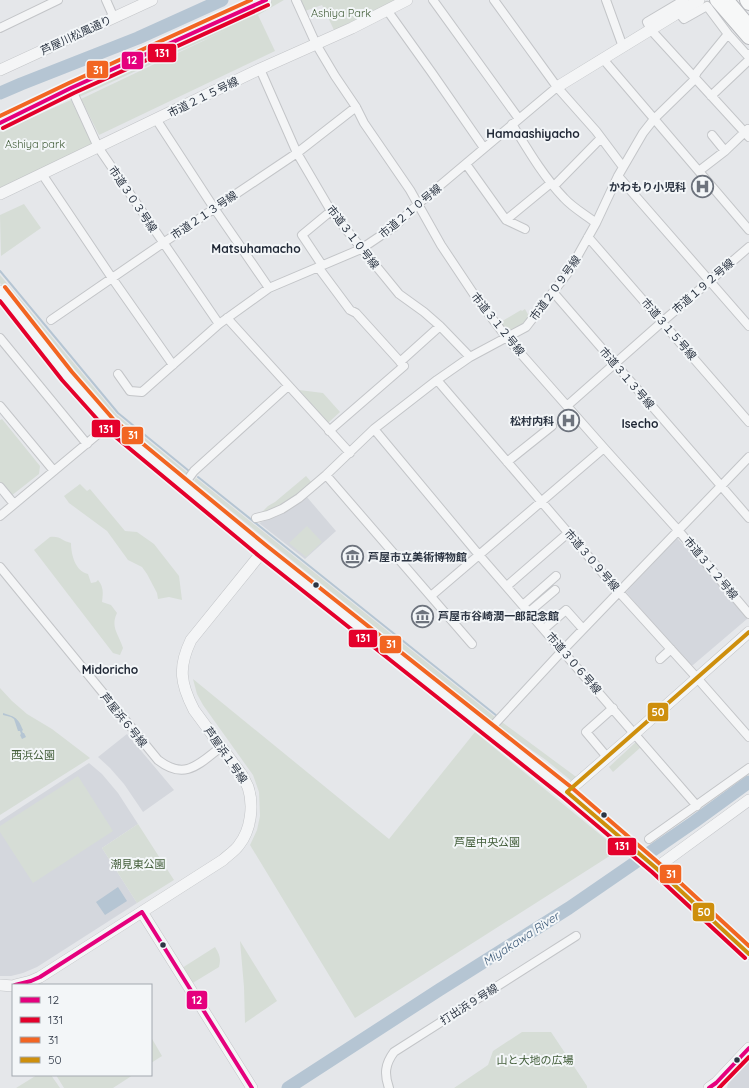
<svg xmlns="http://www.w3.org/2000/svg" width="749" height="1088" viewBox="0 0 749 1088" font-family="Quicksand,'Noto Sans JP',sans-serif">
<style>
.built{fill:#d4d7dd}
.green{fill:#d6ddd6}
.water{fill:#b5c5d3}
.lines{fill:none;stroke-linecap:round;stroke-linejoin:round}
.stream{stroke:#b5c5d3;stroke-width:2}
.river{stroke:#b5c5d3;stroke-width:13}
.minor-casing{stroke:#c3c5c8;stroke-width:10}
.tertiary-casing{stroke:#c3c5c8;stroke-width:12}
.trunk-casing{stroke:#b8babe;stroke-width:16}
.motorway-casing{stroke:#b8babe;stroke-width:18}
.minor{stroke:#f4f5f6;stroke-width:8}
.tertiary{stroke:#f4f5f6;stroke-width:11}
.trunk{stroke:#f7f8f8;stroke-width:14}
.motorway{stroke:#f7f8f8;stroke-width:16}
.bus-1-casing{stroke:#f3f6f8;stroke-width:7}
.bus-2-casing{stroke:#f3f6f8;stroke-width:7}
.bus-3-casing{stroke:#f3f6f8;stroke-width:7}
.bus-4-casing{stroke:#f3f6f8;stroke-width:7}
.bus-1{stroke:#e5007d;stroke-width:4}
.bus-2{stroke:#e4002b;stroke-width:4}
.bus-3{stroke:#f26522;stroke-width:4}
.bus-4{stroke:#ce8f0d;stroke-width:4}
.bus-dot{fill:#2c3543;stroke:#f3f6f8;stroke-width:1.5}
.labels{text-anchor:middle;stroke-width:4;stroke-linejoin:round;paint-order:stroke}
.park-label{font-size:11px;fill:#435e3a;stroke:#f3f6f8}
.street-label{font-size:11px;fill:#2c3543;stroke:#f3f6f8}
.poi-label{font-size:11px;font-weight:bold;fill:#2c3543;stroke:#f3f6f8;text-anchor:end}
.neighbourhood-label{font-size:12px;font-weight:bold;fill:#1e2634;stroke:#f3f6f8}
.water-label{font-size:12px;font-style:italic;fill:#385675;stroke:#f3f6f8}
.line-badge{stroke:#f3f6f8;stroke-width:1.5}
.badge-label{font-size:11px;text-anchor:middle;font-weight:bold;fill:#fff}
</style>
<rect width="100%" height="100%" fill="#e5e7ea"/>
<path class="built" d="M 306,496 L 336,531 L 305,559 L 259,523 L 280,515 L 300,502 Z
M 677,538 L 747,617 L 747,619 L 693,665 L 690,666 L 626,592 Z
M 127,734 L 174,790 L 143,812 L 124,784 L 110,768 L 98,757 Z
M 89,763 L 102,774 L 118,793 L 138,824 L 102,848 L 137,903 L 37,967 L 23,973 L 11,976 L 0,976 L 0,821 Z
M 749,1061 L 749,1088 L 727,1088 L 728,1083 Z"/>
<path class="green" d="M 272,0 L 284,0 L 258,15 L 275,51 L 99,135 L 81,99 L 226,30 L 79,97 L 75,89 Z
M 301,0 L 399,0 L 334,30 L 322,5 L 305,11 Z
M 71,100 L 93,145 L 0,190 L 0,132 Z
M 24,204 L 41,228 L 1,256 L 0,215 Z
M 0,275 L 117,415 L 188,473 L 184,477 L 113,418 L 0,283 Z
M 525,309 L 530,318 L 510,334 L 499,323 L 521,310 L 522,311 Z
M 299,390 L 323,393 L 340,412 L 328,423 Z
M 2,419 L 40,466 L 39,474 L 11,496 L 0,483 L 0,420 Z
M 306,476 L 312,483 L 289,502 L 277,508 L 261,513 L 268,506 L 275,502 Z
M 196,478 L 495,717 L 579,779 L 574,783 L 546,760 L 500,728 L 194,481 Z
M 80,484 L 87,491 L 90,489 L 125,531 L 137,532 L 154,544 L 179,576 L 182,600 L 169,597 L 158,599 L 157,593 L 147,574 L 142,567 L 128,560 L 107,531 L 69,503 L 64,496 Z
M 307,526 L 322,542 L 306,557 L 289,543 Z
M 50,537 C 62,536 61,541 71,543 C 71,554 75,571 88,574 L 91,583 L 96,582 L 98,580 C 104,587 103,594 102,602 L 111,605 L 117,613 C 110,627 119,635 123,648 L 120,655 L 113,653 L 34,550 Z
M 193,679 L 389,839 L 475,732 L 619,850 L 355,1018 L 250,845 L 257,830 L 260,816 L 259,792 L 253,775 L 203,705 L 197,694 Z
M 0,688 L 12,701 L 27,714 L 52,729 L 90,758 L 0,815 Z
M 637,741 L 641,747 L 613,772 L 609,767 Z
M 78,776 L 113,831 L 33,883 L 0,832 L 0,826 Z
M 138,824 L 174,880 L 137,903 L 102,848 Z
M 240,941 L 277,1001 L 245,1023 L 244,987 Z
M 215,947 C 220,955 221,959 219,967 L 191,984 L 182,968 Z
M 522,1032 L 551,1032 L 587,1086 L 587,1088 L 454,1088 L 488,1065 L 493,1051 Z
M 151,1037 L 162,1056 L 151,1063 Z
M 37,1075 L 51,1075 L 60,1088 L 16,1088 Z
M 56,1075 L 133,1075 L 113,1088 L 64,1088 Z"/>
<path class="water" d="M 3,713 C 16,717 18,718 23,730 L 22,731 L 23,733 L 24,733 L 26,737 L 22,739 L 20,735 L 21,734 L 20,731 L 18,731 L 14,719 L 11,717 L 3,715 Z
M 118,887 L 127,901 L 105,915 L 96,902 Z"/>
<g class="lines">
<path class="stream" d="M 0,271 L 118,413 L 189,471
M 198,477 L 497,716"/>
<path class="river" d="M 0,93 L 21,84 L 138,38 L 222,0
M 288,1088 L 439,990 L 569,908 L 694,822 L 749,782"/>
<defs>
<path id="minor" d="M 106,0 L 114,18
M 296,0 L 316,44 L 335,76 L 356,107 L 364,123 L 410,190 L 441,245 L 475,296 L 507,338 L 604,448 L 678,530 L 749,614
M 433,0 L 519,119
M 494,0 L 557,87 L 596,131 L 623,167
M 606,0 L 623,47
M 684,0 L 647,22 L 651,30 L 749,137
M 387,10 L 432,73 L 484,148
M 679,13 L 684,19 L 707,6 L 728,34 L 747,55 L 749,54
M 0,28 L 58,0
M 603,59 L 749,230
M 260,69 L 297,153 L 331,211 L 399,294 L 424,312 L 440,326 L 470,357
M 71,88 L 98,147 L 219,324
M 711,96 L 749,60
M 156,119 L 214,208 L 269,288
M 512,124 C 528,150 543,176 564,198 C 573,208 586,215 596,223
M 712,135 L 725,151
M 466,164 L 506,220 L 525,229
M 699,171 L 725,151 L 748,129
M 42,174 L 112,278 L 173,365
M 618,176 L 749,326
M 554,186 L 601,138
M 506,220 L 551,183
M 588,237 L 749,422
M 322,265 L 302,235 L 331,211
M 318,267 L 350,310 L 356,313 L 404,366 L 329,431
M 553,292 L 749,518
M 227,318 L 350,453
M 51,320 L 163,243 L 297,153 L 356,107
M 0,338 L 87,444
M 400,362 L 440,326
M 118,374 L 130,391 L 142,392 L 219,324 L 269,288 L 361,249 L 395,226 L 418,204 L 557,87
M 437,380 L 619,592 L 697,678 L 749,737
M 568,405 L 662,322 L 749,247
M 0,406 L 54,471
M 374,429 L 479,555 L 697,806
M 507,462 L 552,426
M 326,475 L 472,644
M 183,486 L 194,471 L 288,386
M 0,487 L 14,504
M 0,516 L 110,424
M 256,518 L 268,515 L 282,509 L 299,498 L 326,475 L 374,429 L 437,380 L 470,357 L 526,327 L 567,274 L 577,257 L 596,223 L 618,176 L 643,133 L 654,119 L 693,81 L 697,72 L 728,34
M 0,567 L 158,760 C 185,781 199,764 221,747
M 507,586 L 568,533
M 431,596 L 604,448
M 523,605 L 556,576
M 529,612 L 555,590
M 544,629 L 566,610 L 583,629
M 660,659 L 671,649
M 489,730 L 563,650 L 749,457
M 607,757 L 586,732 L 613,708
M 649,839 L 749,768
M 389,1088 C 384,1074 385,1064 394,1052 L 576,936"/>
<path id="tertiary" d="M 0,70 L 152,0
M 557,87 L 699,0
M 0,123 L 71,88 L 266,0
M 0,194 L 260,69 L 352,28 L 407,0
M 0,291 L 67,376 L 110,424 L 263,551 L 489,730 L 567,792 L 656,868 L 749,954
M 567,792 L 634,734 L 749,632
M 656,868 L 749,800
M 142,912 L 252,1088
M 0,985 L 13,986
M 15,985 L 31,981 L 40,977 L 223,860 C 228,855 235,851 239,845 C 251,830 254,805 248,787 C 246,783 244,779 242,775 L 194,710 C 180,683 178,667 191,640 L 263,551
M 709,1088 L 716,1083 L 749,1048"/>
<path id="trunk" d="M 717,0 L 749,37
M 747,0 L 749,3"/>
<path id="motorway" d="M 725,0 L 749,28"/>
</defs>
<use href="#minor" class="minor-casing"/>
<use href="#tertiary" class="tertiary-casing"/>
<use href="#trunk" class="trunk-casing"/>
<use href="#motorway" class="motorway-casing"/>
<use href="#minor" class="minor"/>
<use href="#tertiary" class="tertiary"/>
<use href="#trunk" class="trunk"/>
<use href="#motorway" class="motorway"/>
<defs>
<path id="bus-1" d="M 0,123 L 71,88 L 266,0
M 142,912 L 252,1088
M 15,985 L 31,981 L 40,977 L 142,912
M 709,1088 L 716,1083 L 749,1048"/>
<path id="bus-2" d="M 3,128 L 74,93 L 268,5
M 0,301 L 62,380 L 106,429 L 259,556 L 563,797 L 652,872 L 745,958
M 719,1088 L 749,1057"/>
<path id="bus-3" d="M 0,116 L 69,83 L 251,0
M 5,287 L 72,372 L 114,420 L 267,546 L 571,787 L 660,864 L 749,946"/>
<path id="bus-4" d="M 567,792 L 656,868 L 749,954
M 567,792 L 749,632"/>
</defs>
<use href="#bus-1" class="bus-1-casing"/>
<use href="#bus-2" class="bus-2-casing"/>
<use href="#bus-3" class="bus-3-casing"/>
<use href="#bus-4" class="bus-4-casing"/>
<use href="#bus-1" class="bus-1"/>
<use href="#bus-2" class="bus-2"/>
<use href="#bus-3" class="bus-3"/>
<use href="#bus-4" class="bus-4"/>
</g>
<defs>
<symbol id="hospital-ring" viewBox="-11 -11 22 22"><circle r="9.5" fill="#f3f6f8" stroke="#6d737d" stroke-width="1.5"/><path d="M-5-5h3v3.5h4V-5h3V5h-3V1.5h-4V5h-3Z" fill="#6d737d"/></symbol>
<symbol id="museum-ring" viewBox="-11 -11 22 22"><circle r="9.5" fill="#f3f6f8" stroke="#6d737d" stroke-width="1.5"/><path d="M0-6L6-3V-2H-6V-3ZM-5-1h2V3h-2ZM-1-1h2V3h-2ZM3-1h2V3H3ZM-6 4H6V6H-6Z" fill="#6d737d"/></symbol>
</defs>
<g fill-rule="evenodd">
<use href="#hospital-ring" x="690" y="174" width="25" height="25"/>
<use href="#hospital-ring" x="556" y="408" width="25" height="25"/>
<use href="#museum-ring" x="340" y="544" width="25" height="25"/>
<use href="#museum-ring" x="410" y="604" width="25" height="25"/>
</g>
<g class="bus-dot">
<circle cx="316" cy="585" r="3.5"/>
<circle cx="604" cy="815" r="3.5"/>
<circle cx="163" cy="945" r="3.5"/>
<circle cx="737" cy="1060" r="3.5"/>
</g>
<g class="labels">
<g class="park-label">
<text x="341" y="17">Ashiya Park</text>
<text x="35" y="148">Ashiya park</text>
<text x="33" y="759">西浜公園</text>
<text x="487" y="846">芦屋中央公園</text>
<text x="138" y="868">潮見東公園</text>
<text x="535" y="1064">山と大地の広場</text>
</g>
<g class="street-label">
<text transform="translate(76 35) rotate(-25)" y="4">芦屋川松風通り</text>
<text transform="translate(203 97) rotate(-26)" y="4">市道２１５号線</text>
<text transform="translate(133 199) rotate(56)" y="4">市道３０３号線</text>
<text transform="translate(410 211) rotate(-40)" y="4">市道２１０号線</text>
<text transform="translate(204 215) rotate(-34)" y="4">市道２１３号線</text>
<text transform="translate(353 237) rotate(52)" y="4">市道３１０号線</text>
<text transform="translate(703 286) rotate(-41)" y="4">市道１９２号線</text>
<text transform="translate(555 288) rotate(-54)" y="4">市道２０９号線</text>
<text transform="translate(498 324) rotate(51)" y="4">市道３１２号線</text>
<text transform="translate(669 329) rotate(49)" y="4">市道３１５号線</text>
<text transform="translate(627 378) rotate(49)" y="4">市道３１３号線</text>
<text transform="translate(592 560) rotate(49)" y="4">市道３０９号線</text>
<text transform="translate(711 568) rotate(50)" y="4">市道３１２号線</text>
<text transform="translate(574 663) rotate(49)" y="4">市道３０６号線</text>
<text transform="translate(124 720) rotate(51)" y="4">芦屋浜６号線</text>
<text transform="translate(226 755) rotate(55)" y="4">芦屋浜１号線</text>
<text transform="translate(469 1004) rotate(-32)" y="4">打出浜９号線</text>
</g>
<g class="poi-label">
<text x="686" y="191">かわもり小児科</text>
<text x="554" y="425">松村内科</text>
<text x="368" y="561" text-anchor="start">芦屋市立美術博物館</text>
<text x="438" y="620" text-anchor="start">芦屋市谷崎潤一郎記念館</text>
</g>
<g class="neighbourhood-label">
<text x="533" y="138">Hamaashiyacho</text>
<text x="256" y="253">Matsuhamacho</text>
<text x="640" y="428">Isecho</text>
<text x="110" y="674">Midoricho</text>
</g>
<g class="water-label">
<text transform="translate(521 939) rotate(-33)" y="4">Miyakawa River</text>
</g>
</g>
<g class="line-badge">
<rect x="147" y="43" width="30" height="20" rx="4" fill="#e4002b"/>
<rect x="121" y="51" width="23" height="19" rx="4" fill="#e5007d"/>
<rect x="86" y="60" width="23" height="19" rx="4" fill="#f26522"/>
<rect x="91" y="419" width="30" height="19" rx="4" fill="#e4002b"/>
<rect x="121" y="426" width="23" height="19" rx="4" fill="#f26522"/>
<rect x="348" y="629" width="30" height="19" rx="4" fill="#e4002b"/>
<rect x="379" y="635" width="23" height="19" rx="4" fill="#f26522"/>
<rect x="647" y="702" width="22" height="20" rx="4" fill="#ce8f0d"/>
<rect x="607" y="837" width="30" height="19" rx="4" fill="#e4002b"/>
<rect x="659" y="864" width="23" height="20" rx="4" fill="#f26522"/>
<rect x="692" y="902" width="23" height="20" rx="4" fill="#ce8f0d"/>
<rect x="186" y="990" width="22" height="20" rx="4" fill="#e5007d"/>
</g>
<g class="badge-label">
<text x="162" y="57">131</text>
<text x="132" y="64">12</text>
<text x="98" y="74">31</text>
<text x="106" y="433">131</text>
<text x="133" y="439">31</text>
<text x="363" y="642">131</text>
<text x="391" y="648">31</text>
<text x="658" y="716">50</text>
<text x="622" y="850">131</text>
<text x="671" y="878">31</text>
<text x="704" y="916">50</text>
<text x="197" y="1004">12</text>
</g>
<rect x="12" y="984" width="140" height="92" fill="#f3f6f8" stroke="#a3a9b0"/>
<rect x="20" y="997" width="20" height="6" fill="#e5007d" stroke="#a3a9b0"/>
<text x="48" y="1004" font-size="12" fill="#2c3543">12</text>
<rect x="20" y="1017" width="20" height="6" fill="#e4002b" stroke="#a3a9b0"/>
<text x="48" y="1024" font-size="12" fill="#2c3543">131</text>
<rect x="20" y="1037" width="20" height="6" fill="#f26522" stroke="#a3a9b0"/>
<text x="48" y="1044" font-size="12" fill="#2c3543">31</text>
<rect x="20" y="1057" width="20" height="6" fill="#ce8f0d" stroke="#a3a9b0"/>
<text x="48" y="1064" font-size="12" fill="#2c3543">50</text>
</svg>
